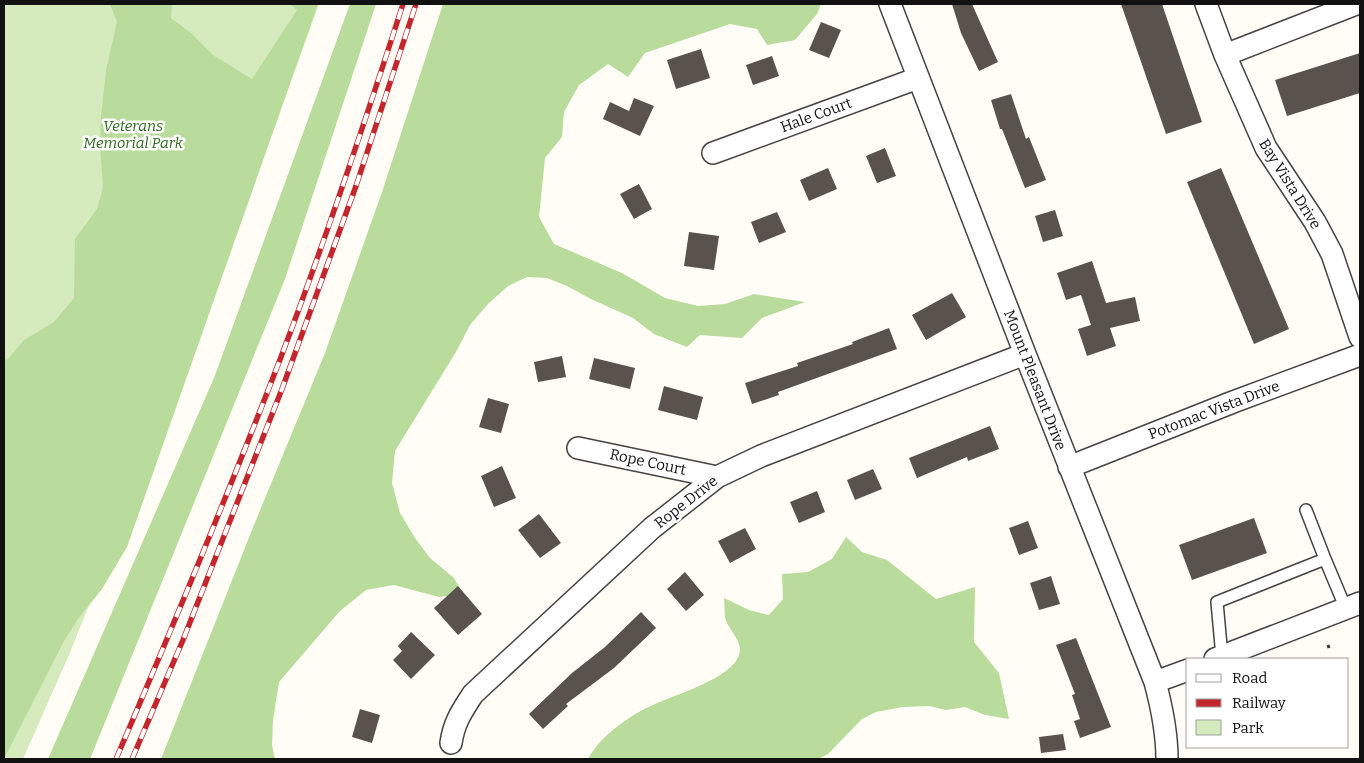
<svg xmlns="http://www.w3.org/2000/svg" width="1364" height="763" viewBox="0 0 1364 763" font-family="Bitter,serif">
<style>
.green{fill:#d5ebbd}
.forest{fill:#b9dc9c}
.building{fill:#5a524d}
.lines{fill:none;stroke-linecap:round;stroke-linejoin:round}
.lane-casing{stroke:#444;stroke-width:14}
.street-casing{stroke:#444;stroke-width:24}
.path{stroke:#333;stroke-width:3;stroke-dasharray:5 2.5;stroke-linecap:butt}
.lane{stroke:#fff;stroke-width:11}
.street{stroke:#fff;stroke-width:21}
.rail-casing{stroke:#c4262e;stroke-width:5.5}
.rail{stroke:#fff;stroke-width:4;stroke-dasharray:11;stroke-linecap:butt}
.labels{text-anchor:middle;stroke-width:5;stroke-linejoin:round;paint-order:stroke}
.street-label{font-size:15px;fill:#111;stroke:#fff}
.park-label{font-size:15px;font-style:italic;fill:#2f6b1f;stroke:#fff}
</style>
<rect width="100%" height="100%" fill="#fffdf5"/>
<path class="green" d="M 4,4 L 319,4 L 218,283 L 69,655 L 23,759 L 4,759 Z"/>
<path class="forest" d="M 110,4 L 172,4 L 171,18 L 191,33 L 213,55 L 252,79 L 297,10 L 290,4 L 318,4 L 127,547 L 102,589 L 78,619 L 64,641 L 4,759 L 4,361 L 8,359 L 24,340 L 54,322 L 74,298 L 75,239 L 97,209 L 103,188 L 100,145 L 101,117 L 106,70 L 117,22 Z
M 350,4 L 376,4 L 285,279 L 90,759 L 48,759 L 214,378 Z
M 443,4 L 821,4 L 817,14 L 795,40 L 767,45 L 757,29 L 730,24 L 645,53 L 628,77 L 608,64 L 579,85 L 564,112 L 562,137 L 545,158 L 539,217 L 554,244 L 622,273 L 665,298 L 698,306 L 725,304 L 754,294 L 805,302 L 762,318 L 742,338 L 700,335 L 687,347 L 654,334 L 633,318 L 591,299 L 567,286 L 547,278 L 527,277 L 508,286 L 488,304 L 470,325 L 456,352 L 395,451 L 392,483 L 400,513 L 415,538 L 430,558 L 454,578 L 463,594 L 439,597 L 394,585 L 366,590 L 340,611 L 279,682 L 273,720 L 272,745 L 275,759 L 161,759 L 254,525 L 325,353 L 382,192 Z
M 846,537 L 862,552 L 887,560 L 936,599 L 975,587 L 974,642 L 999,673 L 1009,719 L 985,715 L 965,707 L 946,710 L 929,706 L 903,707 L 876,712 L 862,719 L 828,754 L 818,759 L 588,759 C 601,735 630,715 655,704 C 675,695 732,678 739,655 C 744,641 727,629 725,617 C 724,611 725,604 724,598 L 749,610 L 769,615 L 783,599 L 782,574 L 808,572 L 832,559 Z"/>
<path class="building" d="M 952,4 L 972,4 L 998,62 L 979,71 L 961,33 Z
M 1121,4 L 1162,4 L 1202,122 L 1166,134 Z
M 821,22 L 841,30 L 829,58 L 809,50 Z
M 701,49 L 710,78 L 676,89 L 667,60 Z
M 1360,53 L 1360,93 L 1287,116 L 1275,80 Z
M 772,56 L 779,76 L 753,85 L 746,65 Z
M 1011,94 L 1026,139 L 1029,137 L 1046,180 L 1025,188 L 1002,129 L 1000,129 L 991,100 Z
M 634,98 L 654,106 L 640,136 L 603,119 L 610,102 L 629,111 Z
M 885,148 L 896,176 L 877,183 L 866,156 Z
M 828,168 L 837,189 L 809,201 L 800,180 Z
M 1221,168 L 1289,329 L 1254,344 L 1187,182 Z
M 639,184 L 652,209 L 634,219 L 620,194 Z
M 1055,210 L 1063,236 L 1043,242 L 1035,216 Z
M 777,212 L 786,232 L 759,243 L 751,222 Z
M 689,232 L 719,236 L 714,270 L 684,266 Z
M 1092,261 L 1106,303 L 1135,297 L 1140,321 L 1110,328 L 1116,346 L 1087,356 L 1078,329 L 1091,325 L 1081,295 L 1066,300 L 1057,273 Z
M 952,293 L 966,317 L 926,340 L 912,315 Z
M 889,328 L 897,349 L 778,392 L 779,395 L 752,404 L 745,383 L 798,366 L 797,363 L 853,344 L 852,342 Z
M 562,356 L 566,377 L 538,382 L 534,362 Z
M 594,358 L 635,368 L 630,389 L 589,379 Z
M 664,386 L 703,397 L 697,420 L 658,410 Z
M 488,398 L 509,404 L 501,433 L 479,427 Z
M 990,426 L 999,449 L 968,461 L 967,457 L 917,478 L 909,458 Z
M 502,466 L 516,498 L 494,507 L 481,476 Z
M 873,469 L 882,489 L 855,500 L 847,480 Z
M 817,491 L 825,512 L 799,523 L 790,502 Z
M 539,514 L 561,543 L 540,558 L 518,530 Z
M 1254,518 L 1267,553 L 1192,580 L 1179,545 Z
M 1028,521 L 1038,548 L 1019,555 L 1009,528 Z
M 745,528 L 756,549 L 730,563 L 718,541 Z
M 685,572 L 704,595 L 686,611 L 667,589 Z
M 1051,576 L 1060,604 L 1039,610 L 1030,583 Z
M 458,586 L 482,614 L 458,635 L 434,608 Z
M 641,612 L 656,628 L 614,668 L 566,704 L 568,706 L 543,729 L 529,714 L 572,673 L 605,647 Z
M 411,632 L 435,655 L 411,679 L 393,660 L 402,651 L 398,646 Z
M 1076,638 L 1111,727 L 1080,738 L 1074,721 L 1080,719 L 1072,695 L 1075,694 L 1056,645 Z
M 360,709 L 380,715 L 372,743 L 352,737 Z
M 1063,734 L 1066,750 L 1041,753 L 1039,737 Z"/>
<g class="lines">
<defs>
<path id="lane" d="M 1306,510 L 1325,559
M 1222,657 L 1217,602 L 1325,559 L 1346,609"/>
<path id="street" d="M 890,4 L 1025,354 L 1155,682 C 1162,708 1167,733 1167,759
M 1206,4 L 1225,55 L 1266,148 L 1315,222 L 1332,254 L 1360,337
M 1225,55 L 1356,4
M 713,153 L 918,78
M 578,448 L 717,477
M 1069,467 L 1233,402 L 1360,355
M 1215,659 L 1360,603
M 1155,682 L 1188,670
M 451,743 C 454,722 462,711 473,694 L 652,528 L 717,477 L 761,456 L 1025,354"/>
</defs>
<use href="#lane" class="lane-casing"/>
<use href="#street" class="street-casing"/>
<path class="path" d="M 1328,645 L 1329,648"/>
<use href="#lane" class="lane"/>
<use href="#street" class="street"/>
<defs>
<path id="rail" d="M 116,759 C 173,626 229,492 281,357 C 325,241 365,122 403,4
M 132,759 L 183,640 L 282,389 L 356,186 L 416,4"/>
</defs>
<use href="#rail" class="rail-casing"/>
<use href="#rail" class="rail"/>
</g>
<g class="labels">
<g class="street-label">
<text transform="translate(816 115) rotate(-20)" y="5">Hale Court</text>
<text transform="translate(1290 184) rotate(58)" y="5">Bay Vista Drive</text>
<text transform="translate(1035 380) rotate(69)" y="5">Mount Pleasant Drive</text>
<text transform="translate(1214 410) rotate(-21)" y="5">Potomac Vista Drive</text>
<text transform="translate(648 462) rotate(12)" y="5">Rope Court</text>
<text transform="translate(686 502) rotate(-38)" y="5">Rope Drive</text>
</g>
<g class="park-label">
<text x="133" y="131">Veterans<tspan x="133" dy="17">Memorial Park</tspan></text>
</g>
</g>
<rect width="1364" height="763" fill="none" stroke="#111111" stroke-width="10"/>
<rect x="1186" y="658" width="162" height="90" fill="#ffffff" stroke="#a0a0a0"/>
<rect x="1196" y="674" width="25" height="8" fill="#ffffff" stroke="#a0a0a0"/>
<text x="1232" y="683" font-size="15" fill="#111111">Road</text>
<rect x="1196" y="699" width="25" height="8" fill="#c4262e" stroke="#a0a0a0"/>
<text x="1232" y="708" font-size="15" fill="#111111">Railway</text>
<rect x="1196" y="720" width="25" height="15" fill="#d5ebbd" stroke="#a0a0a0"/>
<text x="1232" y="733" font-size="15" fill="#111111">Park</text>
</svg>
